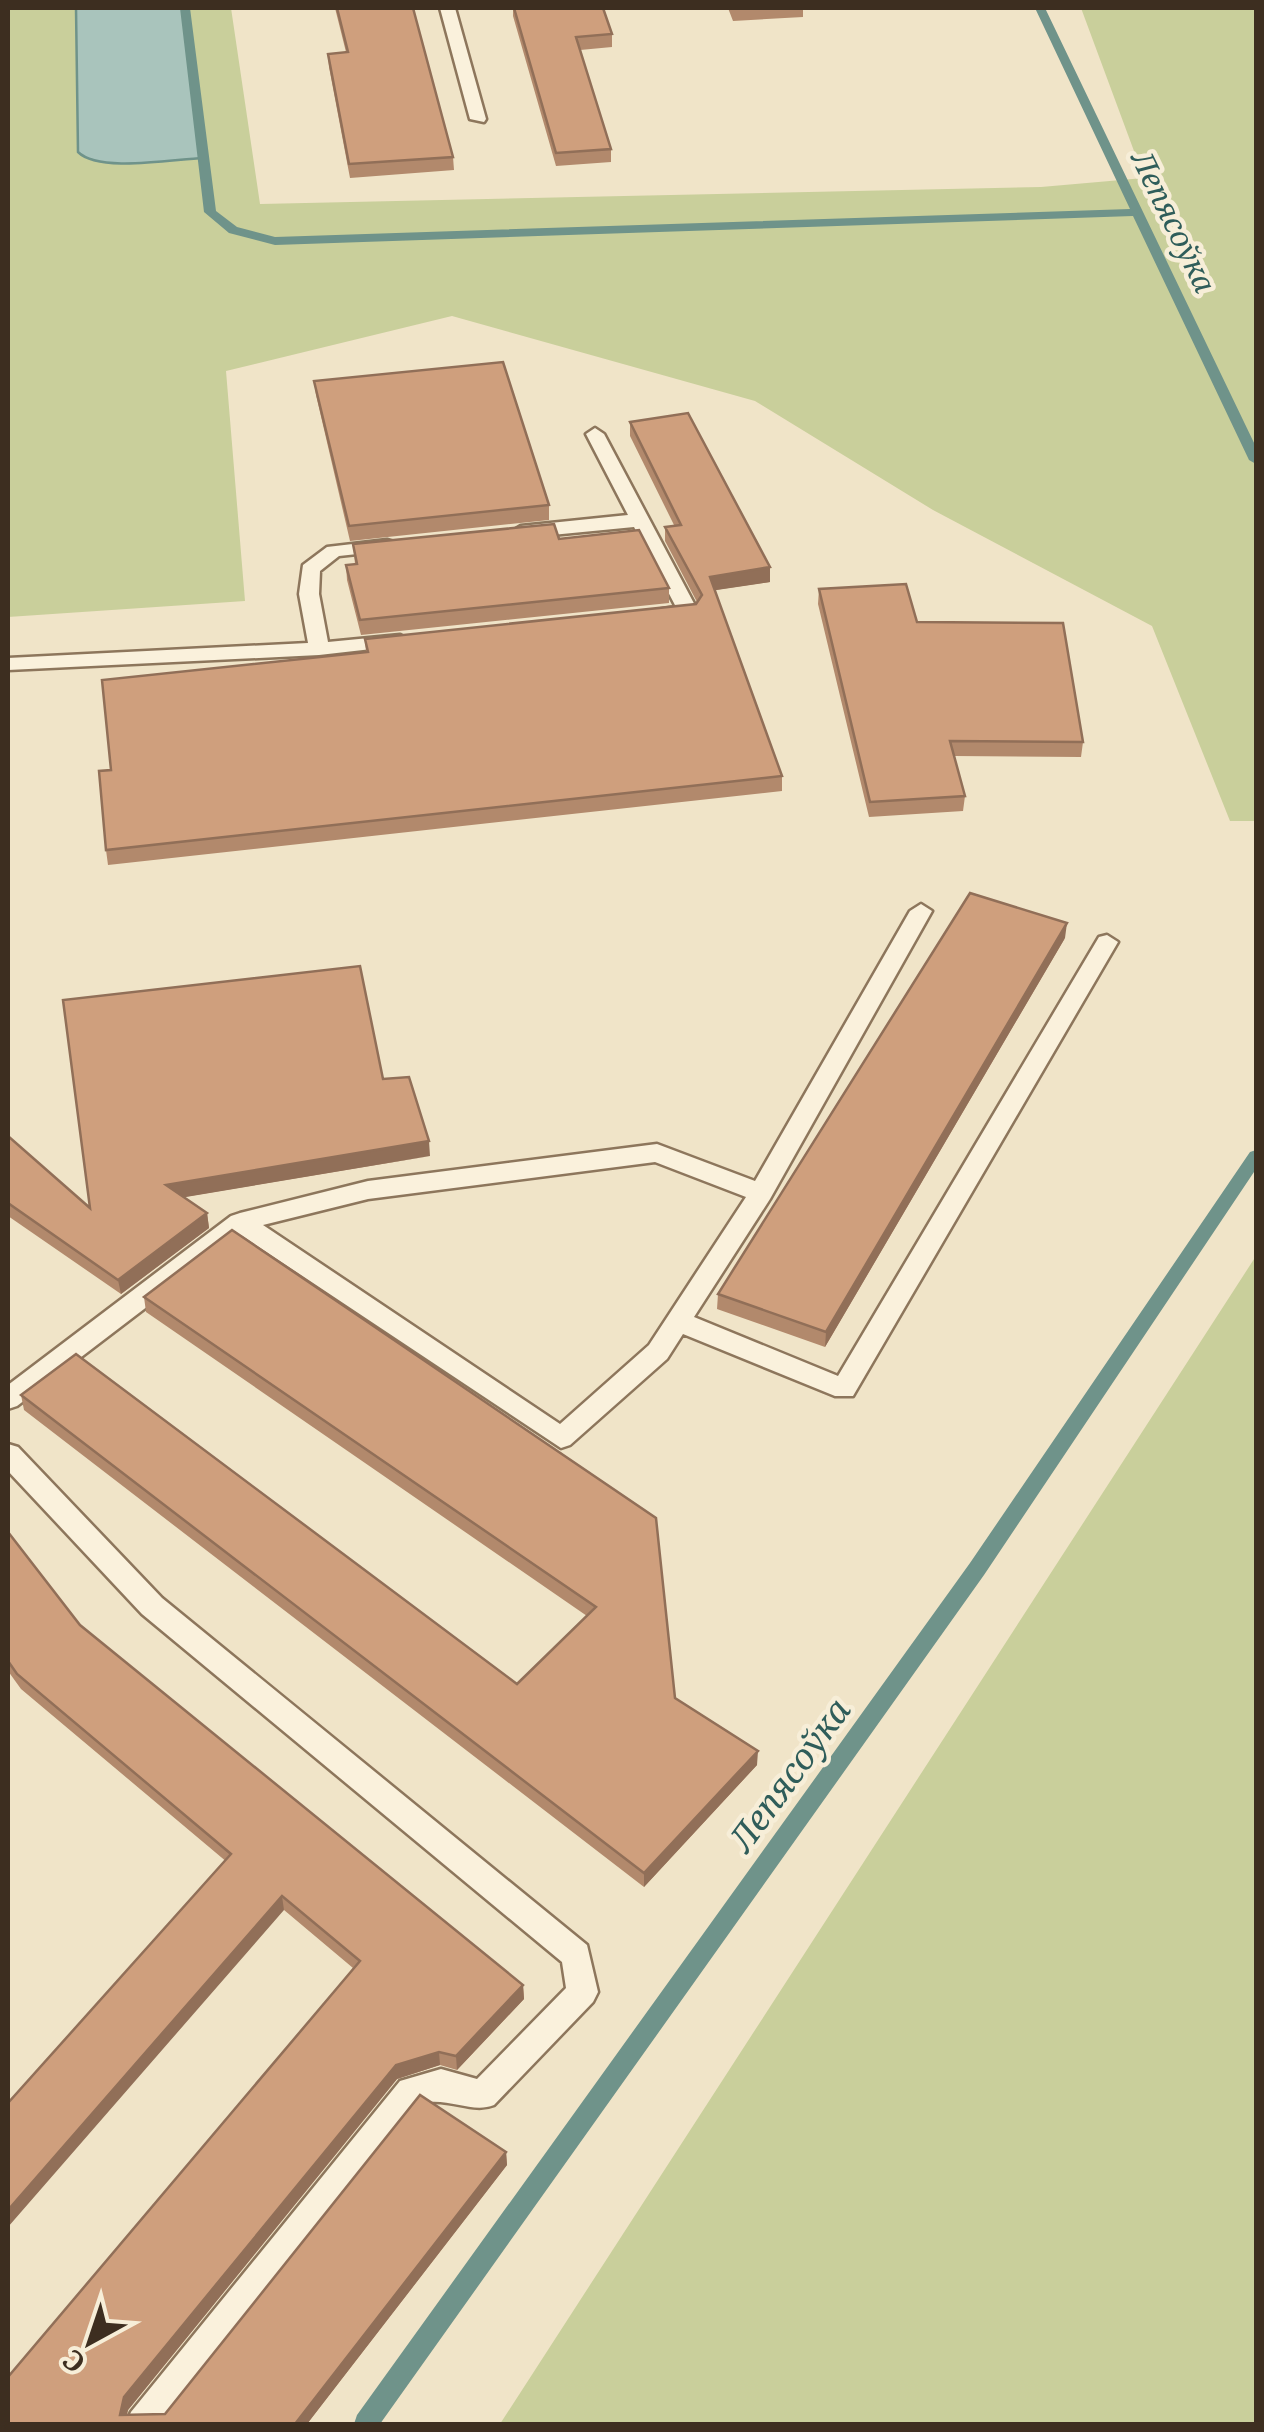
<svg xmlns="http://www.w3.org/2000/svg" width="1264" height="2432" viewBox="0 0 1264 2432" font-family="'Noto Serif',serif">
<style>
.green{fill:#c9cf9b}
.water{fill:#a9c4bc;stroke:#6f938a;stroke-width:2.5}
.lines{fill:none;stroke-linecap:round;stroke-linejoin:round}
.stream{fill:#6f938a;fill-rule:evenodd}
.lane-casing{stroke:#8d765c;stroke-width:5}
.lane{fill:#faf1dc;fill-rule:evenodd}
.wall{fill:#b2896c}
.shaded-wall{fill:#916f58}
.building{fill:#cf9f7d;stroke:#916f58;stroke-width:2.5}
.labels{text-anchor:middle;stroke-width:9;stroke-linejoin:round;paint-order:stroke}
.far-water-label{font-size:30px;font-style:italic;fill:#2f5d5a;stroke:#f7eed8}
.water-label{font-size:35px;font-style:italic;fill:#2f5d5a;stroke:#f7eed8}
</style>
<rect width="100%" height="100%" fill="#f0e4c8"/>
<path class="green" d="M 8,8 L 231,8 L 260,204 L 1041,187 L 1144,178 L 1081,8 L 1256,8 L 1256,821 L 1230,821 L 1152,626 L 933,510 L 755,401 L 452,316 L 226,371 L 245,601 L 8,617 Z
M 1256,1256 L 1256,2424 L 500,2424 Z"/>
<path class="water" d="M 76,8 L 185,8 L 203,158 C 174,159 99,173 78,152 Z"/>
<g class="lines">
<path class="stream" d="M 180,8 L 190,8 L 216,211 L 237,227 L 275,237 L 1130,209 L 1035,8 L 1045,8 L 1256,447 L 1256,464 L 1249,460 L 1133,216 L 275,245 L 229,233 L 204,212 Z
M 1256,1150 L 1256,1169 L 984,1575 L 380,2424 L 354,2424 L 357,2415 L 970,1563 L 1250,1152 Z"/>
<defs>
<path id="lane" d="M 440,8 L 455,8 L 486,119 L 484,122 L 470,119 Z
M 595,428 L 604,434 L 698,611 L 695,615 L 664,620 L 654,614 L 657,610 L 676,607 L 634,527 L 521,538 L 511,532 L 521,526 L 628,515 L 586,434 Z
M 387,540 L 394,542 L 394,550 L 339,556 L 320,571 L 319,594 L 328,642 L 400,635 L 410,641 L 407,645 L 319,655 L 8,670 L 8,658 L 308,643 L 299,594 L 303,565 L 327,547 Z
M 921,904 L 932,911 L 770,1199 L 694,1317 L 838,1376 L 1099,937 L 1107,935 L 1118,942 L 853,1396 L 835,1396 L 683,1334 L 667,1359 L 570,1445 L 561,1448 L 241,1235 L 17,1406 L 8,1409 L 8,1385 L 231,1216 L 240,1213 L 368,1181 L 657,1144 L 755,1181 L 910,911 ZM 655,1162 L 746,1197 L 649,1345 L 560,1424 L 263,1225 L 368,1199 Z
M 8,1444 L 18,1447 L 162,1598 L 587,1945 L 598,1992 L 593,2002 L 494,2105 C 472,2114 450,2097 421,2103 L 165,2424 L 126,2424 L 131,2412 L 400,2081 L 441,2069 L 477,2079 L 566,1988 L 562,1962 L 142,1614 L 8,1471 Z"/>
</defs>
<use href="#lane" class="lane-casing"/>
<use href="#lane" class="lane"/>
</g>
<path class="wall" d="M 335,8 L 413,8 L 453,157 L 454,170 L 350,178 L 329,67 L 328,54 L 346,52 Z
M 513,8 L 603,8 L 612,34 L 612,47 L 580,50 L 611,149 L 611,162 L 556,166 L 513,16 Z
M 728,8 L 803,8 L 803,17 L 733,21 Z
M 314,381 L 549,505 L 549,520 L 350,541 L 316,395 Z
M 630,422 L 770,567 L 770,582 L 715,590 L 782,776 L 782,791 L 108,865 L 106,850 L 111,770 L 366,652 L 365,639 L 696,604 L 697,602 L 665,541 L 665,527 L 674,525 L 630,436 Z
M 559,539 L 669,588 L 669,603 L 361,635 L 347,580 L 346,565 L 355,564 L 353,544 Z
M 819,589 L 917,622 L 1083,742 L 1081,757 L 954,756 L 965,796 L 963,811 L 869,817 L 818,604 Z
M 1065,938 L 825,1347 L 717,1309 L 718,1294 Z
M 8,1136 L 90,1208 L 430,1156 L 184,1197 L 207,1213 L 209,1228 L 121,1294 L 8,1216 Z
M 144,1297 L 656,1518 L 675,1698 L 757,1765 L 644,1887 L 24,1410 L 21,1395 L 517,1684 L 587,1616 L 146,1312 Z
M 8,1532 L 80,1625 L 523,1985 L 524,1999 L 457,2070 L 440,2065 L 397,2079 L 128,2410 L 127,2415 L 165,2414 L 506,2152 L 507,2165 L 307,2424 L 8,2424 L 353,1968 L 21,1689 L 8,1671 Z"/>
<path class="shaded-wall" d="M 770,567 L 770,582 L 710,591 L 710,577 Z
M 1067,923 L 1065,938 L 825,1347 L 826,1332 Z
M 429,1141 L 430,1156 L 168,1200 L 166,1185 Z
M 207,1213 L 209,1228 L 121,1294 L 118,1280 Z
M 758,1751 L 757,1765 L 644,1887 L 644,1873 Z
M 282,1896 L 284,1910 L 8,2227 L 8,2210 Z
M 523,1985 L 524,1999 L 457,2070 L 456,2056 Z
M 439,2052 L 440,2065 L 397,2079 L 128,2410 L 124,2424 L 120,2415 L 124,2397 L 396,2065 Z
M 506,2152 L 507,2165 L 307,2424 L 295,2424 Z"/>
<path class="building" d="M 337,8 L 413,8 L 453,157 L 349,164 L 328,54 L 348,52 Z
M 514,8 L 603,8 L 612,34 L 576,37 L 611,149 L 556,153 Z
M 503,362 L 549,505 L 349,526 L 314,381 Z
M 688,413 L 770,567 L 710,577 L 782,776 L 106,850 L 99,771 L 111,770 L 102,680 L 368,652 L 365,639 L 696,604 L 702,595 L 665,527 L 681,525 L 630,422 Z
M 554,524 L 559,539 L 639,530 L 669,588 L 360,620 L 346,565 L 357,564 L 353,544 Z
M 906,584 L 917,622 L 1063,623 L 1083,742 L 950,741 L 965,796 L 870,802 L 819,589 Z
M 970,893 L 1067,923 L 826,1332 L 718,1294 Z
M 360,966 L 383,1079 L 409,1077 L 429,1141 L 166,1185 L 207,1213 L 118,1280 L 8,1203 L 8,1136 L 90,1208 L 63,1000 Z
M 232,1230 L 656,1518 L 675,1698 L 758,1751 L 644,1873 L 21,1395 L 76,1354 L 517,1684 L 596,1607 L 144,1297 Z
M 8,1532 L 80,1625 L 523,1985 L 456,2056 L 439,2052 L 396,2065 L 124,2397 L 120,2415 L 165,2414 L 420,2095 L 506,2152 L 295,2424 L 8,2424 L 8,2377 L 360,1961 L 282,1896 L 8,2210 L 8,2103 L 231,1854 L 17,1674 L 8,1661 Z"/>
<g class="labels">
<g class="far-water-label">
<text transform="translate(1173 222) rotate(64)" y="10">Лепясоўка</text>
</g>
<g class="water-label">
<text transform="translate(790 1775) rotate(-54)" y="12">Лепясоўка</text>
</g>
</g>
<rect width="1264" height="2432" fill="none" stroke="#3d2e20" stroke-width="20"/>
<g transform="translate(90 2342) rotate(220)" stroke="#f7eed8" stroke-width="8" paint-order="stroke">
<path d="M0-8L18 38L0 25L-18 38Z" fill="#3d2e20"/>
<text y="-15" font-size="28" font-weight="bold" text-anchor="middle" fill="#3d2e20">С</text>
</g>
</svg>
